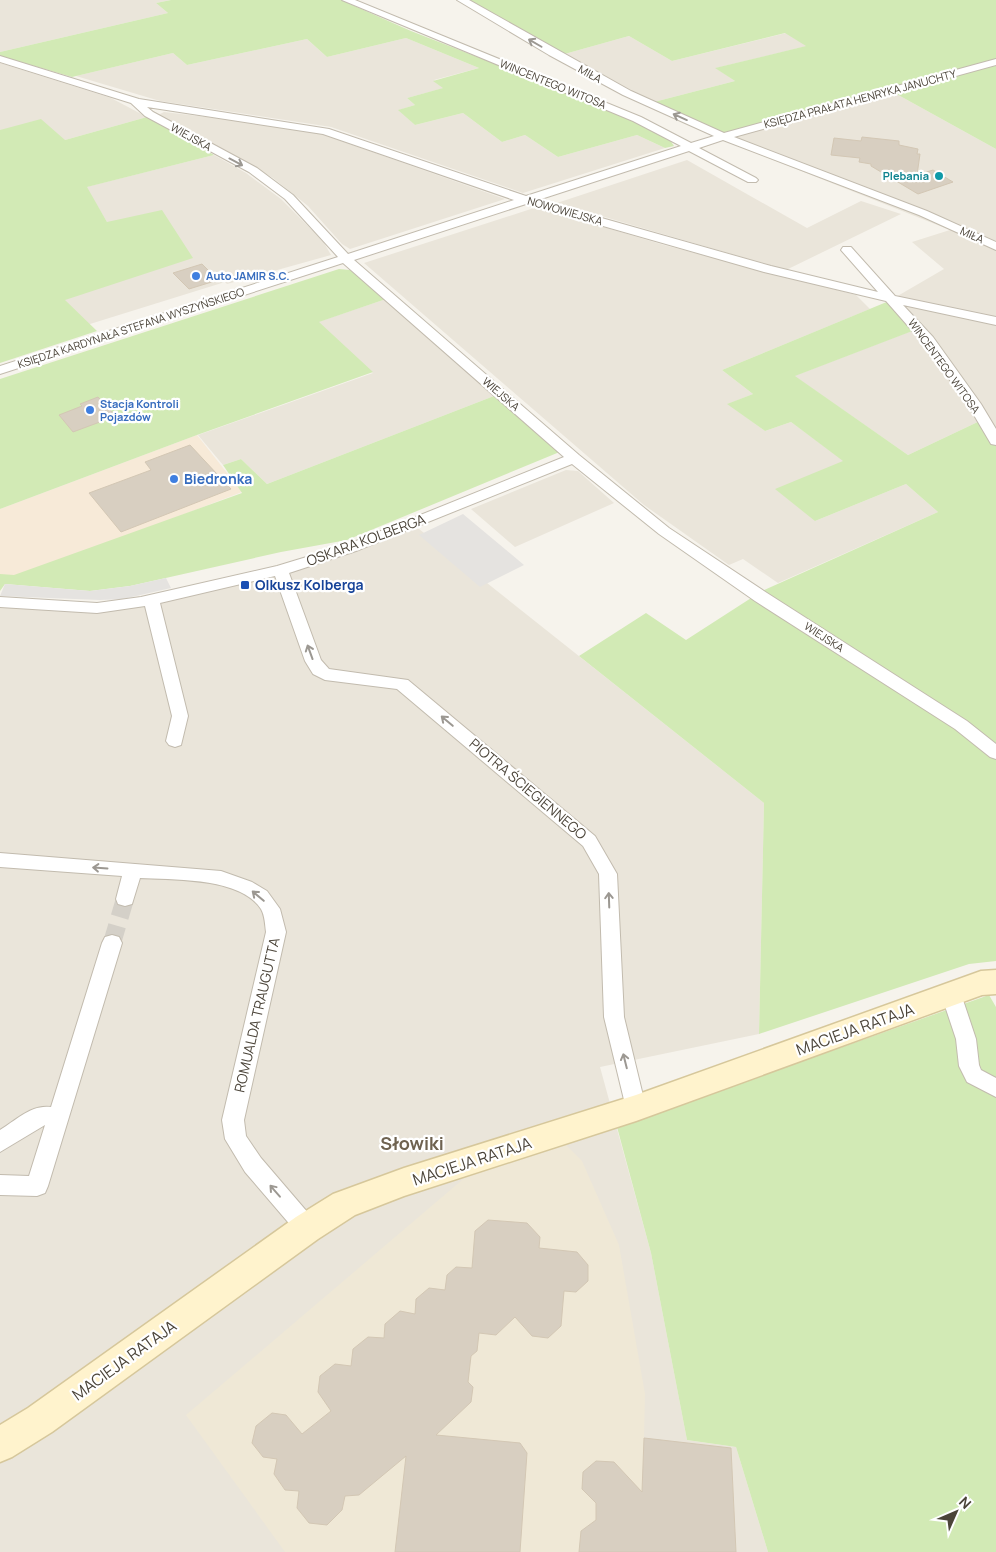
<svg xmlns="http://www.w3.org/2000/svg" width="996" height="1552" viewBox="0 0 996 1552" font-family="Manrope,sans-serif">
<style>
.residential{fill:#eae5da}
.commercial{fill:#f7ead8}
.education{fill:#efe8d6}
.green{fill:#d2eab5}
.parking{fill:#e5e3e0}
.building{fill:#d8cfc1;stroke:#d3c7b4}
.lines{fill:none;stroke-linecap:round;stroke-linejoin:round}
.street-tunnel{stroke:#d4d0c8;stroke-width:18;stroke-dasharray:18 9;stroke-linecap:butt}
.street-casing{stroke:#c2bbae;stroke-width:2}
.secondary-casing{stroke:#d6c79b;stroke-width:3}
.street{fill:#fff;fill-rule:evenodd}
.secondary{fill:#fff3cd;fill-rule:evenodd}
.oneway{stroke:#9c9892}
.culture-dot{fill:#0f9aa8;stroke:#fff;stroke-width:2}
.shop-dot{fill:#3f7fe0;stroke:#fff;stroke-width:2}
.transit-dot{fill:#1a4fb4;stroke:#fff;stroke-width:2}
.labels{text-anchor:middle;stroke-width:4.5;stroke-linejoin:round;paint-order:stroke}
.far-street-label{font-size:11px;fill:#4b4439;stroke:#fff}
.far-culture-label{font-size:11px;font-weight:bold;fill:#0d838f;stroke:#fff;text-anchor:end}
.far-shop-label{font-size:11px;font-weight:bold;fill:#366cbe;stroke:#fff;text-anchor:start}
.shop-label{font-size:14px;font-weight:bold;fill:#366cbe;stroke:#fff;text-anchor:start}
.street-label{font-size:14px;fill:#4b4439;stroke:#fff}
.transit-label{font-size:14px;font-weight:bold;fill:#164399;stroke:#fff;text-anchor:start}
.near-street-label{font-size:16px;fill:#4b4439;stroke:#fff}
.near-neighbourhood-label{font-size:18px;font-weight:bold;fill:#6e6250;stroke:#fff}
</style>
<rect width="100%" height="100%" fill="#f6f3ec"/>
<path class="residential" d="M 0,0 L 171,0 L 156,3 L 168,13 L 0,52 Z
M 786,33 L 807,46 L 716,68 L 735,81 L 654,102 L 561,55 L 629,36 L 672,61 Z
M 406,38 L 479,68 L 434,80 L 444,88 L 407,98 L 415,105 L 399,110 L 415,125 L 463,113 L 502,142 L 525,135 L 558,157 L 637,135 L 665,148 L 523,193 L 331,127 L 160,101 L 76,76 L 173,53 L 187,65 L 307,39 L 327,57 Z
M 0,63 L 111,98 L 147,117 L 8,156 L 0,147 Z
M 891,91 L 996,149 L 996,438 L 984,419 L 908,455 L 794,376 L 914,330 L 889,301 L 944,269 L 912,242 L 950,230 L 720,139 Z
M 164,112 L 267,124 L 316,132 L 505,199 L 350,249 L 342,244 L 308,206 L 273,178 L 236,156 L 158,115 Z
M 214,155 L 246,173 L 281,199 L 323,241 L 331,255 L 227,284 L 225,282 L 90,324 L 0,319 L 107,222 L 86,187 Z
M 687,160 L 807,228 L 861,201 L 901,214 L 786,270 L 557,203 Z
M 537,207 L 664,245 L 856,295 L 870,309 L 722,370 L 753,394 L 728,404 L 765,431 L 791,422 L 844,461 L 815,521 L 906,484 L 938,512 L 778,583 L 743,559 L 729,565 L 644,505 L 364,263 Z
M 386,299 L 494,396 L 267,484 L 241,459 L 223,465 L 198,435 L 373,373 L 318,322 Z
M 566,470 L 578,471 L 614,503 L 515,547 L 471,509 Z
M 414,525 L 764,803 L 759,1034 L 600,1067 L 651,1253 L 687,1440 L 736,1447 L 768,1552 L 0,1552 L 0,604 L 96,610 L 284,571 Z"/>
<path class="commercial" d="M 197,435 L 242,492 L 0,585 L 0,509 Z"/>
<path class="education" d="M 563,1142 L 582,1161 L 619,1245 L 645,1394 L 644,1438 L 731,1448 L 736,1552 L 285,1552 L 186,1415 L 468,1175 Z"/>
<path class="green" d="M 171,0 L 341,0 L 411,31 L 513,71 L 633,121 L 670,140 L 674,146 L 665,148 L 637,135 L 558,157 L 525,135 L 502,142 L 463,113 L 415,125 L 398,110 L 415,105 L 407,98 L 443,88 L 433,81 L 479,68 L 406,38 L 327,57 L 307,39 L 187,65 L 173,53 L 72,77 L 0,56 L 0,52 L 168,13 L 156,3 Z
M 469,0 L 996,0 L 996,149 L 891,91 L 731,136 L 654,102 L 735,81 L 715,68 L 806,46 L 785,33 L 672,61 L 629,36 L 561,55 Z
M 147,117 L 176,132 L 214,155 L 87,187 L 107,222 L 162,210 L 193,258 L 65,300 L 97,331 L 0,363 L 0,130 L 41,119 L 65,140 Z
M 339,269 L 350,270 L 386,299 L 319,322 L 373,372 L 197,435 L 0,509 L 0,379 Z
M 889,301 L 915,330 L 795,376 L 908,455 L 984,419 L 996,438 L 996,961 L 969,964 L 759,1034 L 764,803 L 579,656 L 646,613 L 686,640 L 762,591 L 938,512 L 906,484 L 815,521 L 775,489 L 843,461 L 791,422 L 765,431 L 727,404 L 753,394 L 722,370 Z
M 494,396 L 562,451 L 347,540 L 281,552 L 130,586 L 90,591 L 5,584 L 0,591 L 0,574 L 14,575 L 242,493 L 223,465 L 241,459 L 267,484 Z
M 989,995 L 996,1007 L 996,1552 L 768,1552 L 736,1447 L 687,1440 L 651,1253 L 617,1127 Z"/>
<path class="parking" d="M 463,514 L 524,565 L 480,587 L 419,535 Z
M 166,578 L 171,588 L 123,599 L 100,600 L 0,596 L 5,584 L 90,591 L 130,586 Z"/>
<path class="building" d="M 862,137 L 899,141 L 899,145 L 918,149 L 917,154 L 920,154 L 917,175 L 933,170 L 953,182 L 918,194 L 871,166 L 871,164 L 859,162 L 860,158 L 831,155 L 834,138 L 861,141 Z
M 202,264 L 218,280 L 189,289 L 173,273 Z
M 98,397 L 116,416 L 73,432 L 59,415 L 82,406 L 80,404 Z
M 190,445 L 231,489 L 121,532 L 89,493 L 151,470 L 145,462 Z
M 488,1220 L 527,1223 L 540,1237 L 539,1248 L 577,1252 L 588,1265 L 588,1281 L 576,1292 L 564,1291 L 561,1326 L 548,1338 L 532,1336 L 515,1317 L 496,1335 L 479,1333 L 477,1351 L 471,1356 L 468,1382 L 473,1387 L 471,1402 L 436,1435 L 520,1443 L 527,1453 L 520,1552 L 395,1552 L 406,1456 L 359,1495 L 345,1496 L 342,1510 L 327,1525 L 309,1523 L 297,1508 L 299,1491 L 285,1490 L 274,1474 L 277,1459 L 263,1457 L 252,1443 L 256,1426 L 272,1413 L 286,1415 L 302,1434 L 331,1411 L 318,1392 L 320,1376 L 335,1364 L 351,1366 L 353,1349 L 368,1337 L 384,1338 L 385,1324 L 400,1311 L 415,1314 L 416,1299 L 429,1288 L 445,1290 L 447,1275 L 456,1267 L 472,1268 L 475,1231 Z
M 644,1438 L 731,1448 L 736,1552 L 579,1552 L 581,1531 L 596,1520 L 596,1503 L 582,1489 L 583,1472 L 596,1461 L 614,1462 L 642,1492 Z"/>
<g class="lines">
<path class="street-tunnel" d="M 112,943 L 125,899"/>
<defs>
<path id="street" d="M 342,0 L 355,0 L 641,117 L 691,143 L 714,136 L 623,95 L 549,55 L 457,0 L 469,0 L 631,91 L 724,133 L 996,59 L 996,65 L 734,137 L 927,211 L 996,242 L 996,250 L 919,215 L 723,140 L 699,148 L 756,178 L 758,180 L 756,182 L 748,182 L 689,151 L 538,200 L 771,266 L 878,292 L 841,250 L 843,247 L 851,247 L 895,296 L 996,317 L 996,325 L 903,305 L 933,337 L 981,404 L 996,429 L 996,445 L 991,444 L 968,405 L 923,343 L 886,301 L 764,272 L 526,204 L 354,260 L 579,455 L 669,528 L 767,593 L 967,721 L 996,744 L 996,759 L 990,757 L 955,729 L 755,601 L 659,534 L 572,464 L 356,551 L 289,573 L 321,660 L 329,669 L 408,680 L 595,836 L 617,874 L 624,1017 L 646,1108 L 643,1115 L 636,1117 L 629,1115 L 626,1108 L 604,1017 L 599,874 L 583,846 L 397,689 L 325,680 L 313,674 L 305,661 L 275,576 L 160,603 L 188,716 L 181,745 L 175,747 L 169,745 L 166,741 L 172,716 L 145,606 L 97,613 L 0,607 L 0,597 L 97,603 L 141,597 L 277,566 L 346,545 L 564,457 L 343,263 L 0,374 L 0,366 L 338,257 L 285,199 L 249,172 L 145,116 L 131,103 L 0,62 L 0,56 L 139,99 L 329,129 L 526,196 L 681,146 L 633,121 ZM 147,107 L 323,134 L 514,200 L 348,254 L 293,195 L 257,168 L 153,112 Z
M 0,853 L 221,871 L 252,882 L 267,891 L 280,909 L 286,932 L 244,1120 L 246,1136 L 261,1158 L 315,1221 L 318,1228 L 315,1235 L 307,1238 L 299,1235 L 245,1172 L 225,1139 L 222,1120 L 266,932 C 265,925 265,916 261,909 C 240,877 174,880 140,878 L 132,904 L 125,906 L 118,904 L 116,899 L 122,876 L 0,867 Z
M 112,935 L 119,937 L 122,943 L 48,1186 L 45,1193 L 37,1196 L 0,1195 L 0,1175 L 29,1176 L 45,1125 L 0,1152 L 0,1130 C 16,1120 32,1104 51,1107 L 102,943 L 105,937 Z
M 953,992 L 960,994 L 963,1000 L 976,1039 L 979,1065 L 981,1070 L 996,1078 L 996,1097 L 967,1082 L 959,1066 L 956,1039 L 943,1000 L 946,994 Z"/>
<path id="secondary" d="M 996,970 L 996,994 L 982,995 L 636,1121 L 404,1196 L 355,1215 L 318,1239 L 52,1432 L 12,1457 L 0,1462 L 0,1425 L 28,1408 L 296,1217 L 333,1194 L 404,1168 L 636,1095 L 981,971 Z"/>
</defs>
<use href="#street" class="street-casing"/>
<use href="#secondary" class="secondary-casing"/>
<use href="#street" class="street"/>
<use href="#secondary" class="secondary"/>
</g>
<defs><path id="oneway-shaft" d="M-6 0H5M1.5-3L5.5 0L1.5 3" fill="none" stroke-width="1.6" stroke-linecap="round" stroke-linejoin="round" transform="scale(1.25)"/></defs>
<g class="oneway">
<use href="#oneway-shaft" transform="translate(535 43) rotate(-150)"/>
<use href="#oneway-shaft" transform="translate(680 117) rotate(-156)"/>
<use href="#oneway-shaft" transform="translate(236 162) rotate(28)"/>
<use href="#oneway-shaft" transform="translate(310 652) rotate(-110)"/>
<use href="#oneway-shaft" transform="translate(447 721) rotate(-140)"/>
<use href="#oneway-shaft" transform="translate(100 868) rotate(-176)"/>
<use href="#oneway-shaft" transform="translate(258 896) rotate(-140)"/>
<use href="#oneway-shaft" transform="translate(609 900) rotate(-92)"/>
<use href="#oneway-shaft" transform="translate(625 1061) rotate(-104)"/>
<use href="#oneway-shaft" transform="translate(275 1191) rotate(-131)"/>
</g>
<circle class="culture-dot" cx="939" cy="176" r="5"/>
<g class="shop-dot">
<circle cx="196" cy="276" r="5"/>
<circle cx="90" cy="410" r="5"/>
<circle cx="174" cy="479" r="5"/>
</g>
<rect class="transit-dot" x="240" y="580" width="10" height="10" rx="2.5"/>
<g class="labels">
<g class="far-street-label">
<text transform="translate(590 74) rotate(29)" y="4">MIŁA</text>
<text transform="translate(553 84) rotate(22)" y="4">WINCENTEGO WITOSA</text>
<text transform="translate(860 99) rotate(-15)" y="4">KSIĘDZA PRAŁATA HENRYKA JANUCHTY</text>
<text transform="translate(191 137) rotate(29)" y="4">WIEJSKA</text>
<text transform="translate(565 211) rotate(16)" y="4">NOWOWIEJSKA</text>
<text transform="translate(972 235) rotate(24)" y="4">MIŁA</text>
<text transform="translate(131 328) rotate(-18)" y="4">KSIĘDZA KARDYNAŁA STEFANA WYSZYŃSKIEGO</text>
<text transform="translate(944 366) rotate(54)" y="4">WINCENTEGO WITOSA</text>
<text transform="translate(501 394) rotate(41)" y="4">WIEJSKA</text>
<text transform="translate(824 637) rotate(33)" y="4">WIEJSKA</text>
</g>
<g class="far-culture-label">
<text x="929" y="180">Plebania</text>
</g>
<g class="far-shop-label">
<text x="206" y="280">Auto JAMIR S.C.</text>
<text x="100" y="408">Stacja Kontroli<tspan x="100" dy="13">Pojazdów</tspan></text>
</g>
<g class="shop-label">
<text x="184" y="484">Biedronka</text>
</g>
<g class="street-label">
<text transform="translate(366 540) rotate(-20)" y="5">OSKARA KOLBERGA</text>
<text transform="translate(528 789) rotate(40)" y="5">PIOTRA ŚCIEGIENNEGO</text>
<text transform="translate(257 1015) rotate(-77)" y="5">ROMUALDA TRAUGUTTA</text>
</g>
<g class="transit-label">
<text x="255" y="590">Olkusz Kolberga</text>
</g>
<g class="near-street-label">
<text transform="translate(855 1029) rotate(-20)" y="6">MACIEJA RATAJA</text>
<text transform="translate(472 1161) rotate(-18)" y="6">MACIEJA RATAJA</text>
<text transform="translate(124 1360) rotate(-36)" y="6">MACIEJA RATAJA</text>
</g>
<g class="near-neighbourhood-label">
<text x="412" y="1150">Słowiki</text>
</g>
</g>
<g transform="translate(956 1512) rotate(45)" stroke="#ffffff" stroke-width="4" paint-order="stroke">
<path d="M0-4L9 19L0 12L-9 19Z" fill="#4b4439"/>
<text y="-8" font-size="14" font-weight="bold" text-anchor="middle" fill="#4b4439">N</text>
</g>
</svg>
